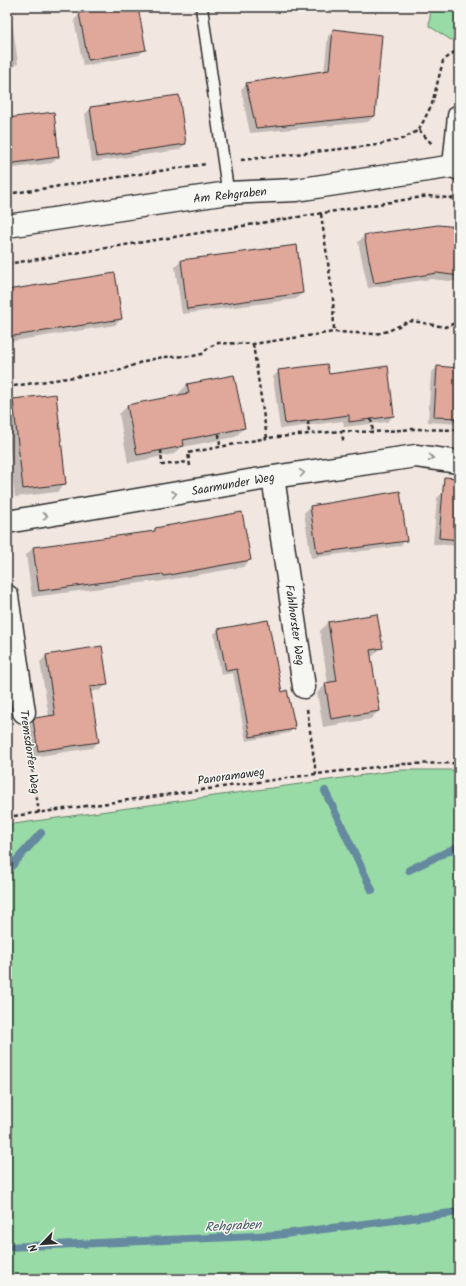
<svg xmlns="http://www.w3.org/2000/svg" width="466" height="1286" viewBox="0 0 466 1286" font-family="Kalam,sans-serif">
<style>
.green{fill:#99dba6;stroke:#628368}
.shadow{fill:#0003}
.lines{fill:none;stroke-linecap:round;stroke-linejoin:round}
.stream{stroke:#658a9f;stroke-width:8}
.building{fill:#e0a79b;stroke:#2b2b2b}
.lane-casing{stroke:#2b2b2b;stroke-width:14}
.street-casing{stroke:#2b2b2b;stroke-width:25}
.secondary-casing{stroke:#2b2b2b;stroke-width:25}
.path{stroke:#2b2b2b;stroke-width:2.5;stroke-dasharray:4 3;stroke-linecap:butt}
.lane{stroke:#f6f6f2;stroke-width:11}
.street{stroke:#f6f6f2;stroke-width:22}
.secondary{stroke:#f6f6f2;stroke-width:22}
.oneway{stroke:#90908e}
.labels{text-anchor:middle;stroke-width:3;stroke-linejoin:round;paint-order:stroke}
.street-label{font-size:12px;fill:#2b2b2b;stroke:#f6f6f2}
.water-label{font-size:13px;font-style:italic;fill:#485b65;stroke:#f6f6f2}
</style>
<rect width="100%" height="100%" fill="#f2e6e1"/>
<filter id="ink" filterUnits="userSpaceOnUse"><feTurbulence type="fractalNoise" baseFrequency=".025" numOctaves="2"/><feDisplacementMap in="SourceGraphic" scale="8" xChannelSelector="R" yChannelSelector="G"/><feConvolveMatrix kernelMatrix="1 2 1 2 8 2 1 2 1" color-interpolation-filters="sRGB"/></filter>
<g filter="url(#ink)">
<path class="green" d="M 431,7 L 459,7 L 459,36 L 451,40 L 429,26 Z
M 400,770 L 459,770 L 459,1279 L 7,1279 L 7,825 Z"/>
<path class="shadow" d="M 7,7 L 10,7 L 18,63 L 12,69 L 7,70 Z
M 115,7 L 137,7 L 145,50 L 139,55 L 83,66 L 74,20 L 80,14 Z
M 334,30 L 374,116 L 368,122 L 250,133 L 241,89 L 247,84 L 324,72 L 328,36 Z
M 91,108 L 185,144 L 179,150 L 92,162 L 85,114 Z
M 7,119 L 58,157 L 52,163 L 7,169 Z
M 459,228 L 459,282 L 431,279 L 368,288 L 358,242 L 364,236 Z
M 181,261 L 302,293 L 296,299 L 182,314 L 175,267 Z
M 7,291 L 121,319 L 115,325 L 7,342 Z
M 437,367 L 459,369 L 459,424 L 428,422 L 431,373 Z
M 279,371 L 328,375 L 393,416 L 387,422 L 344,427 L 343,421 L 280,429 L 273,377 Z
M 187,385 L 244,428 L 235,437 L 182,447 L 174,454 L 128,463 L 119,414 L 128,406 L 180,396 L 179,393 Z
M 14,400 L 65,484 L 57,492 L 15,497 L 7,424 L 7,406 Z
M 443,492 L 459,493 L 459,546 L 433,544 L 437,498 Z
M 310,507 L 406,540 L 400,546 L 311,558 L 304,513 Z
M 155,529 L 250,560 L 243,567 L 157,582 L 156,581 L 32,597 L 26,555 L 33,548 L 151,533 Z
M 328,622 L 381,648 L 373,656 L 370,657 L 379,710 L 371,719 L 323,727 L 317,693 L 326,684 L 328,684 L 320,631 Z
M 218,630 L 281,693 L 293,729 L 289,733 L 246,741 L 233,673 L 221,675 L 214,634 Z
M 46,656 L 107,684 L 101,690 L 90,692 L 98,742 L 92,748 L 32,757 L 28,727 L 35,719 L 49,717 L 40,662 Z"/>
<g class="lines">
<path class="stream" d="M 325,791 L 372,890
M 409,870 L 459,846
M 7,871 L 41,833
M 7,1247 L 276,1235 L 459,1212"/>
</g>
<path class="building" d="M 109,7 L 138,7 L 146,50 L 88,60 L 79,13 Z
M 333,29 L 382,35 L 375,116 L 256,128 L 246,83 L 329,70 Z
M 179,95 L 186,144 L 97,157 L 90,107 Z
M 54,112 L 59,157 L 7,164 L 7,118 Z
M 438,225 L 459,227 L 459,276 L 437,273 L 374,283 L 364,235 Z
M 297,245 L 303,293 L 187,309 L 181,260 Z
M 115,273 L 122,319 L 7,337 L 7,290 Z
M 327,364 L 329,374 L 388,366 L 394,416 L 349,422 L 349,415 L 285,424 L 278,370 Z
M 437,366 L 459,368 L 459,418 L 434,417 Z
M 234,375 L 245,428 L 183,440 L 184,446 L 137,455 L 127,405 L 189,393 L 187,384 Z
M 56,394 L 66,484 L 23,489 L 13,399 Z
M 444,477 L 459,478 L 459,540 L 439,538 Z
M 400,491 L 407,541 L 317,553 L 310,506 Z
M 242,512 L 251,560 L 164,576 L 163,574 L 39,591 L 33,547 L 155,531 L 155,528 Z
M 377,614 L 383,648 L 370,650 L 380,711 L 331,719 L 325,683 L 337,681 L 328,622 Z
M 268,620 L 282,692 L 287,690 L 295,725 L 294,725 L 295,729 L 250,737 L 237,669 L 226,671 L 218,629 Z
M 102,646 L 108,685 L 90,687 L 99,742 L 38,751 L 33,720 L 35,718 L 55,715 L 46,655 Z"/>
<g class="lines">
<defs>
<path id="lane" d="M 202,11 L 228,193"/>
<path id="street" d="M 273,477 L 304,687
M 7,522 L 273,477 L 416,456 L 459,462
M 7,596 L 24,712"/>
<path id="secondary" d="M 454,166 L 459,116
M 7,226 L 228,193 L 296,190 L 454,166 L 459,169"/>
</defs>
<use href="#lane" class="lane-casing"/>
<use href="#street" class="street-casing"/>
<use href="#secondary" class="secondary-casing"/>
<path class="path" d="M 419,130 L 432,144
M 241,160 L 377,145 L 402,139 L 419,130 L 432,104 L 443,61 L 459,48
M 7,194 L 206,164
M 321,214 L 333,298 L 334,332
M 7,264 L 428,196 L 459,199
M 253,344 L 267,438 L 341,431 L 344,443
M 7,387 L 121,370 L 144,361 L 163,357 L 193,356 L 202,354 L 209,347 L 218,343 L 253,344 L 334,332 L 376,334 L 388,331 L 405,323 L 413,321 L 445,327 L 453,324 L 459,324
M 456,418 L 457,430
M 371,419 L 373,432
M 308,421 L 309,434
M 341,431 L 373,432 L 413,429 L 459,430
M 219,434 L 220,447
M 161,450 L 162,465 L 189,462
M 190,466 L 188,453 L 267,438
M 307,709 L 316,774
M 27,734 L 39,813
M 7,817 L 316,774 L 402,764 L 459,763"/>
<use href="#lane" class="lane"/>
<use href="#street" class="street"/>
<use href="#secondary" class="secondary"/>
</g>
<defs><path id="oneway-chevron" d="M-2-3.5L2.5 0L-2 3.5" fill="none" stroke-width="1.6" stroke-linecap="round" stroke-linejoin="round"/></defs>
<g class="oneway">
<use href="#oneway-chevron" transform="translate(431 458) rotate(7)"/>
<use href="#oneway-chevron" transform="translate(302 473) rotate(-8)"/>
<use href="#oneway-chevron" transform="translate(174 494) rotate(-10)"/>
<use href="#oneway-chevron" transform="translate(45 516) rotate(-10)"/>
</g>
</g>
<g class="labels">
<g class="street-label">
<text transform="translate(230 195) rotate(-6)" y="4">Am Rehgraben</text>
<text transform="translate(233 484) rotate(-10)" y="4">Saarmunder Weg</text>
<text transform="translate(295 625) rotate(82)" y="4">Fahlhorster Weg</text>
<text transform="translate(30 752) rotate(82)" y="4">Tremsdorfer Weg</text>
<text transform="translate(231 776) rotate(-8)" y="4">Panoramaweg</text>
</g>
<g class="water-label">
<text transform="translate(233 1225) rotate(-3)" y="5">Rehgraben</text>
</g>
</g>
<rect width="466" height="1286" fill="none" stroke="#f6f6f2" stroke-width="24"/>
<rect x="12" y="12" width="442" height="1262" fill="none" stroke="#2b2b2b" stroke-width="1.5" filter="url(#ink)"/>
<g transform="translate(42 1244) rotate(245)" stroke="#f6f6f2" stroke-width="3" paint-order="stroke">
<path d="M0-3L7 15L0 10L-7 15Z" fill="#2b2b2b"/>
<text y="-6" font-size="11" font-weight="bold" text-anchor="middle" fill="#2b2b2b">N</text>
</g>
</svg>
